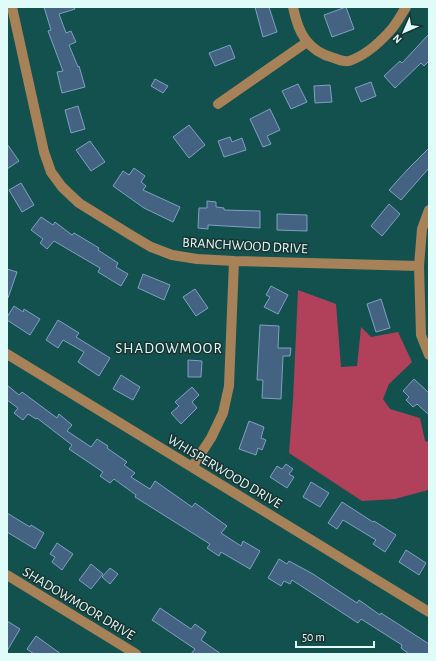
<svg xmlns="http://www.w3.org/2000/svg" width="436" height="661" viewBox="0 0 436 661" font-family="'Alegreya Sans',sans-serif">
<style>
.green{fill:#b1415a}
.building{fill:#446281;stroke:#80a1c2}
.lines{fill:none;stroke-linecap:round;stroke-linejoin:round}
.minor{stroke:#a78258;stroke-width:10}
.labels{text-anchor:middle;stroke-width:3;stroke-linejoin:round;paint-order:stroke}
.street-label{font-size:14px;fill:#dffcf9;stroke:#1a3230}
.neighbourhood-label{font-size:15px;letter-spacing:1px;fill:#dffcf9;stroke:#1a3230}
</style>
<rect width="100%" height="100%" fill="#12514e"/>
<path class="green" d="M 298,290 L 336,304 L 341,367 L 357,366 L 361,327 L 371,337 L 398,332 L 412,362 L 389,384 L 383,399 L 390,409 L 420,418 L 425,441 L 429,442 L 429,491 L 428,490 L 395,499 L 362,501 L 289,453 L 293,400 Z"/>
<path class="building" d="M 44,7 L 74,7 L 75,9 L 59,14 L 66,33 L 71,31 L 76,42 L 69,45 L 78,67 L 79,66 L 85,87 L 62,93 L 57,72 L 63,71 L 48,31 L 51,30 Z
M 255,7 L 269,7 L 277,32 L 263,37 Z
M 346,7 L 354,29 L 332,37 L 324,15 Z
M 429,34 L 429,61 L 424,66 L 421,63 L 395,88 L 384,76 L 400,61 L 402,63 Z
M 230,45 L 235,58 L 215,66 L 209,53 Z
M 155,79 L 168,86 L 163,93 L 151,86 Z
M 371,82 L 376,96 L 361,102 L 355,88 Z
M 298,84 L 307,102 L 291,109 L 282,91 Z
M 330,85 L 332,102 L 315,103 L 314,86 Z
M 78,106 L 85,129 L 71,133 L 65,110 Z
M 270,109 L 280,130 L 267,136 L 271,144 L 263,147 L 250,119 Z
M 189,125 L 205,145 L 189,158 L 173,137 Z
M 230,137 L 232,142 L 242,138 L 246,150 L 224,157 L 218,141 Z
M 90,141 L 105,162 L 91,171 L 76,150 Z
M 7,144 L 19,161 L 7,169 Z
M 429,148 L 429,168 L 401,200 L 389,190 L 408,169 Z
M 134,168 L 145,176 L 141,182 L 146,186 L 143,190 L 180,207 L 173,222 L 144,208 L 113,186 L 123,171 L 129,175 Z
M 21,183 L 34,205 L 22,212 L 9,190 Z
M 207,201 L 216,202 L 216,207 L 224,208 L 224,210 L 260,211 L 260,228 L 208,225 L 208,229 L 198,228 L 199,208 L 207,208 Z
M 389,204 L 400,214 L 382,236 L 371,226 Z
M 277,214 L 307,215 L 307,231 L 277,230 Z
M 41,217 L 53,225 L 55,222 L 72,235 L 74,233 L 99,248 L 98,250 L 118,263 L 116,267 L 128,274 L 121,286 L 98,272 L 100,268 L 54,241 L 47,249 L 40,243 L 43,239 L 31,230 Z
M 7,269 L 17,272 L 8,298 L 7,298 Z
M 143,274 L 170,285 L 164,300 L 138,288 Z
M 271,286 L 288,295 L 278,314 L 264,307 L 270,297 L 266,295 Z
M 195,289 L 208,308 L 196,316 L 183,297 Z
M 381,299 L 390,328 L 376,332 L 367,304 Z
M 14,306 L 23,312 L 24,309 L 40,319 L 30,335 L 7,320 L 7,317 Z
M 58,320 L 79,333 L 76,337 L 110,358 L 99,376 L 78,362 L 84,352 L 63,340 L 58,348 L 46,340 Z
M 260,325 L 279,326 L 278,348 L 291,348 L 290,356 L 283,356 L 281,399 L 262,398 L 263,380 L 257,380 Z
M 188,360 L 202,361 L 201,377 L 188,377 Z
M 121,375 L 140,387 L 133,400 L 113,389 Z
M 414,379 L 429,393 L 429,415 L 417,404 L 413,407 L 406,400 L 409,397 L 403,391 Z
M 7,385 L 19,395 L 22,392 L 57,418 L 59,414 L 72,425 L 67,431 L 91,447 L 97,439 L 108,446 L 107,448 L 127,462 L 124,465 L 135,473 L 131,477 L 150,489 L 155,481 L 192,507 L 195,503 L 227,526 L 221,533 L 241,546 L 243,541 L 260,551 L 250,569 L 221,552 L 219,556 L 207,548 L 210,544 L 135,497 L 136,495 L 114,479 L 110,483 L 100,476 L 103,472 L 69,449 L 72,445 L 37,418 L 36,419 L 28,414 L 23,420 L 14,413 L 18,408 L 7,400 Z
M 192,387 L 199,395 L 192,402 L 197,408 L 181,424 L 171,413 L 179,406 L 175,402 Z
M 249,421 L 264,427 L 261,438 L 266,440 L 262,450 L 258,448 L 256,455 L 239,449 Z
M 286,464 L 293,469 L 289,474 L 294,477 L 287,488 L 270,477 L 277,466 L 282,469 Z
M 311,482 L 329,493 L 320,507 L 303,497 Z
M 342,502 L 373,522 L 374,521 L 396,535 L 385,552 L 373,544 L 376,540 L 343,520 L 337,529 L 328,523 Z
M 7,513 L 30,527 L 31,525 L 44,533 L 35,549 L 7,532 Z
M 57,543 L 73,554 L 62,570 L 52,562 L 55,557 L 50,554 Z
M 406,550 L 426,563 L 419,575 L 399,562 Z
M 279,559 L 287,564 L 289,561 L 313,574 L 357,603 L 359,600 L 380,615 L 381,613 L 429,644 L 429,654 L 409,654 L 401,648 L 402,645 L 361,619 L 358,623 L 292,580 L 290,584 L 284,581 L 281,586 L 268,578 Z
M 91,564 L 103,574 L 91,589 L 79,580 Z
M 110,568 L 118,574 L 110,584 L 102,577 Z
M 160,608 L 191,629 L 195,624 L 206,632 L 201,640 L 221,654 L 191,654 L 195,649 L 152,620 Z
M 7,621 L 20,629 L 7,651 Z
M 36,636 L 61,654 L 34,654 L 27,649 Z"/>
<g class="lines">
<path class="minor" d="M 12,7 L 44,152 L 51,172 L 62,187 L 79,203 L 129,234 L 151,247 L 172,255 L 197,259 L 234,261 L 419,266
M 293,7 C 298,32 307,51 334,58 C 339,60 345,62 349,61 C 364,56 379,43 389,32 C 396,25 401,15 406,7
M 218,104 L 307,42
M 429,210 L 422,229 L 419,266 L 421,335 L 429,355
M 7,354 L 429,612
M 192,467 L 211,438 L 223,413 L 229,386 L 234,261
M 7,575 L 136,654"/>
</g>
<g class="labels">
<g class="street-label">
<text transform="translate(245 245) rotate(3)" y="5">BRANCHWOOD DRIVE</text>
<text transform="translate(225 471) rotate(31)" y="5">WHISPERWOOD DRIVE</text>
<text transform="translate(79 603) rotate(31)" y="5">SHADOWMOOR DRIVE</text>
</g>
<g class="neighbourhood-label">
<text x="169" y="353">SHADOWMOOR</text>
</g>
</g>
<rect width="436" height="661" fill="none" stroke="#dffcf9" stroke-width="16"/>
<g transform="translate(404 32) rotate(225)" stroke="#1a3230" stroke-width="3" paint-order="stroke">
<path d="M0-3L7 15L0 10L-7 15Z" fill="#dffcf9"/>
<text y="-6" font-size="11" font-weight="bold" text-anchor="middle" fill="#dffcf9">N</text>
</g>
<path d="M296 641v6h78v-6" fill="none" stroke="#dffcf9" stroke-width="2"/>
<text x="302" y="641" font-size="12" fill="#dffcf9" stroke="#1a3230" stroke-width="3" paint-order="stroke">50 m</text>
</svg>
